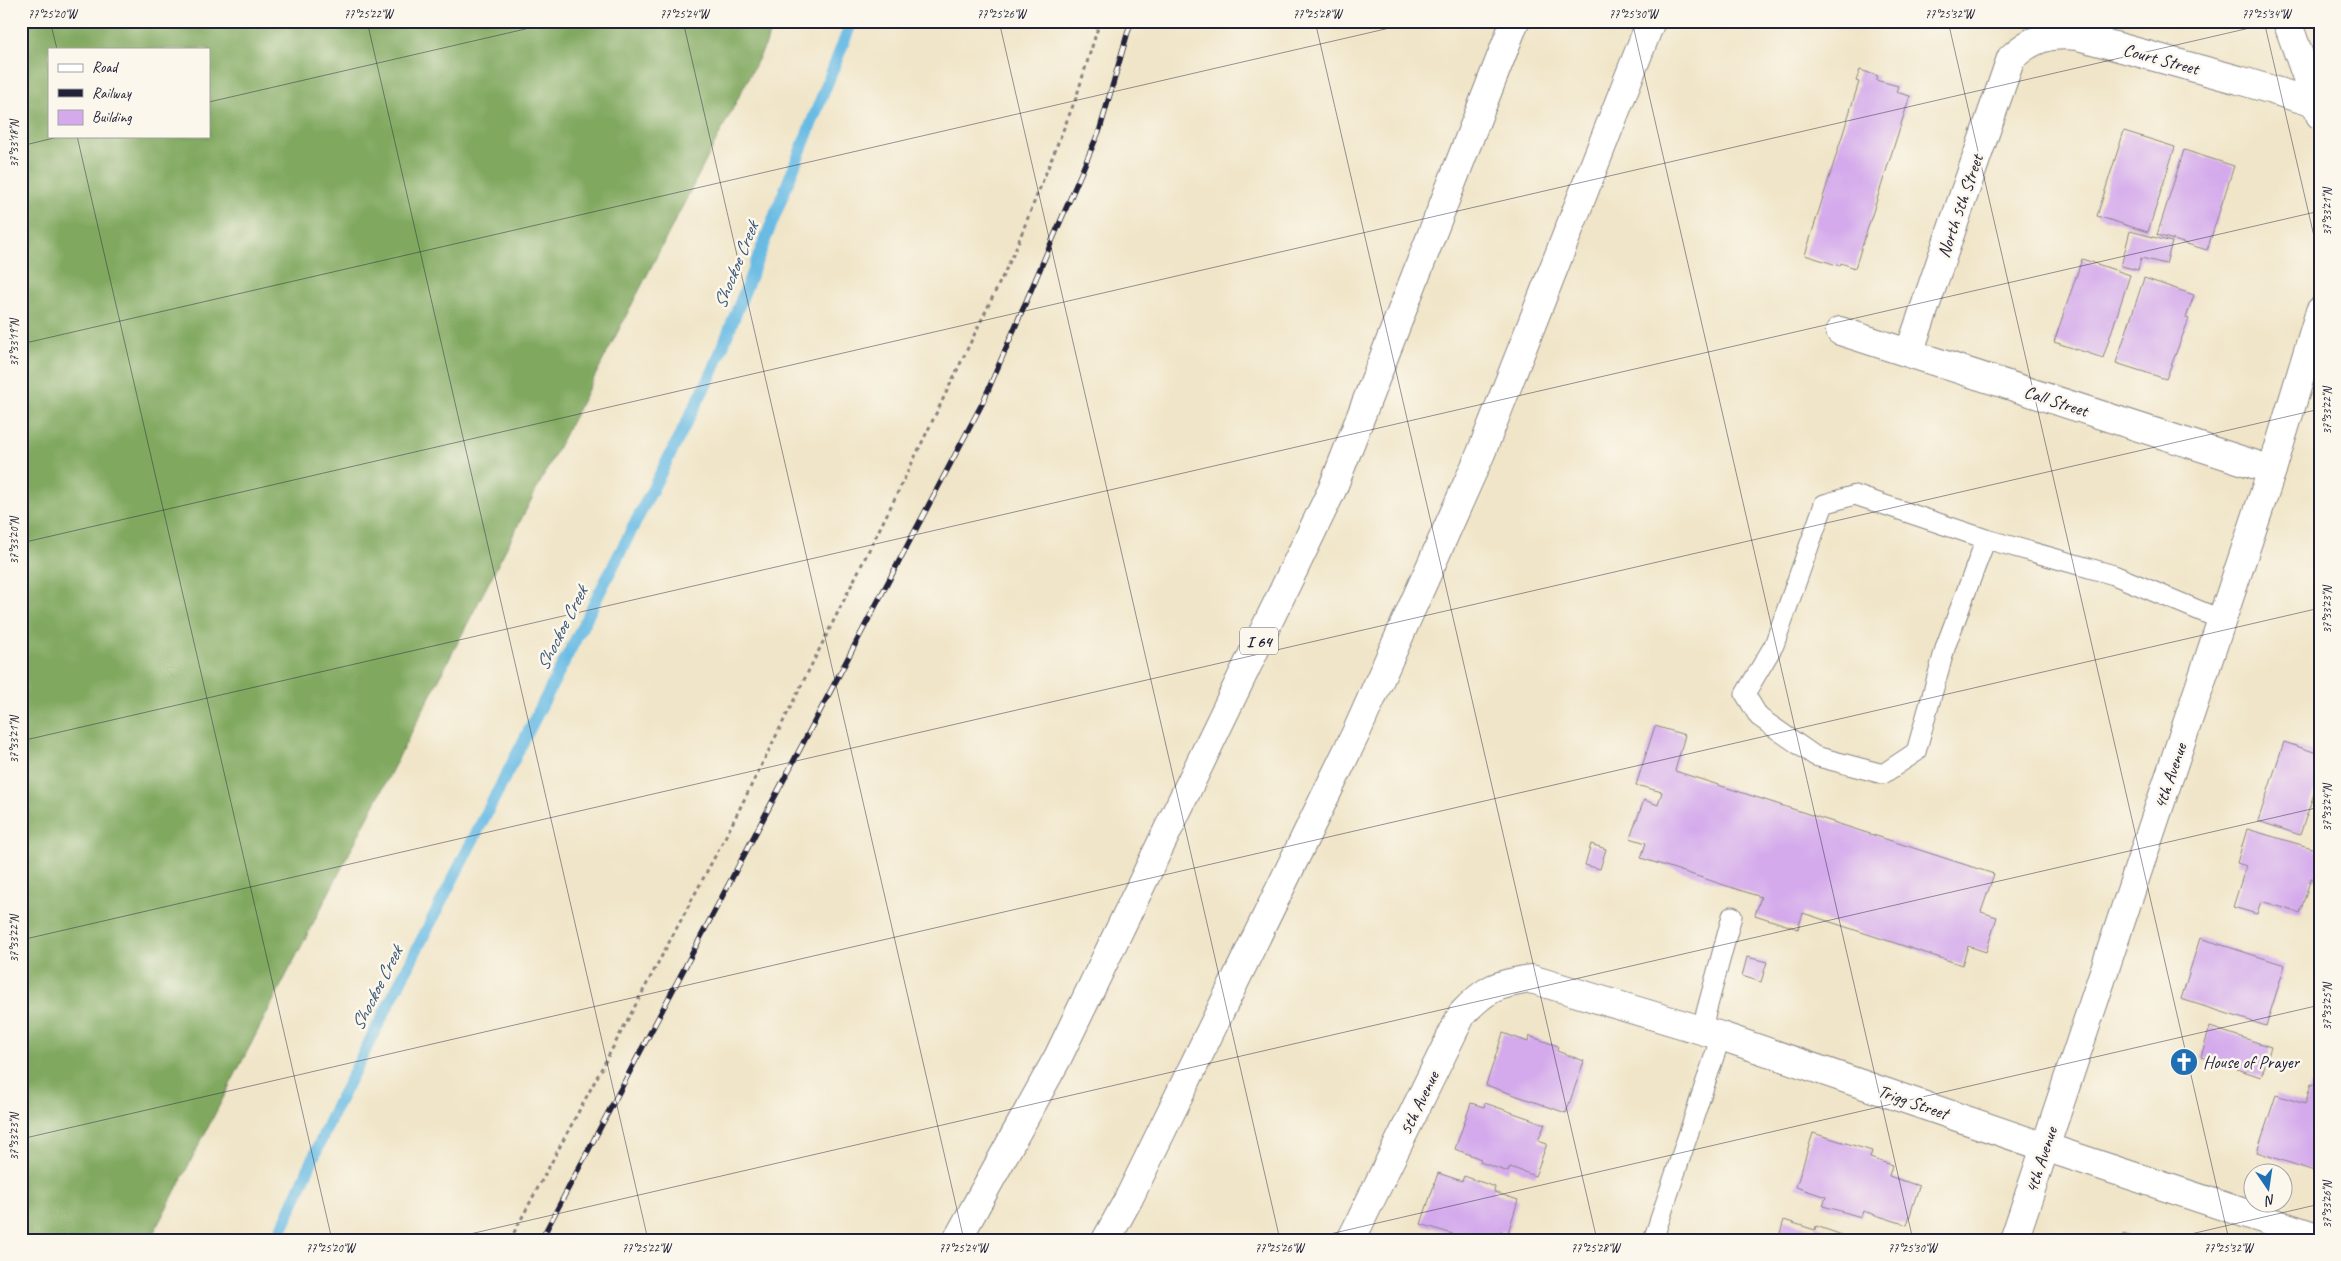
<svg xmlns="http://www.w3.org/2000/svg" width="2341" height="1261" viewBox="0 0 2341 1261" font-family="Caveat,sans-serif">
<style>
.forest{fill:#80a85f;stroke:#51654d;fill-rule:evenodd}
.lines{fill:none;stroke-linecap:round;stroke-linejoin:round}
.stream{stroke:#69bbe4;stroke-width:12}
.building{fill:#d4aaec}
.service-casing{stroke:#898482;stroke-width:21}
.minor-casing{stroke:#898482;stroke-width:30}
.secondary-casing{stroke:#898482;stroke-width:30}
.motorway-casing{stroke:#898482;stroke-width:30}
.path{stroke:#898482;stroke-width:3;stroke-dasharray:4 4;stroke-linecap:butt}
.service{stroke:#fff;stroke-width:19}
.minor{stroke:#fff;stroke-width:28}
.secondary{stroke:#fff;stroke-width:28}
.motorway{stroke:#fff;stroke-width:28}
.rail-casing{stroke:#22223b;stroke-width:5.5}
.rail{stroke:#fbf7ec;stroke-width:4;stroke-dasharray:11;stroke-linecap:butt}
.ticks{fill:none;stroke:#22223b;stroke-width:1;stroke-opacity:0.45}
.labels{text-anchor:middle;stroke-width:5;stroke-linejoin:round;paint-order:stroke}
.shield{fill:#fbf7ec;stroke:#636270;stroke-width:1}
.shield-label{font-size:16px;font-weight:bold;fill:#22223b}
.street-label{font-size:18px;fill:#22223b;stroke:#fbf7ec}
.poi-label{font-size:18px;fill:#22223b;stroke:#fbf7ec;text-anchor:start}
.water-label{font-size:19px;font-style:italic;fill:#3b5876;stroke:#fbf7ec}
.neatline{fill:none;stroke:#22223b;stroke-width:2}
.ticks-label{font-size:12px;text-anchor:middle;fill:#22223b}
</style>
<rect width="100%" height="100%" fill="#fbf7ec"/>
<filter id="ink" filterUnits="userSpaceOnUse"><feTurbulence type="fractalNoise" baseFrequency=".02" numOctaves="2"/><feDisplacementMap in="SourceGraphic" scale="10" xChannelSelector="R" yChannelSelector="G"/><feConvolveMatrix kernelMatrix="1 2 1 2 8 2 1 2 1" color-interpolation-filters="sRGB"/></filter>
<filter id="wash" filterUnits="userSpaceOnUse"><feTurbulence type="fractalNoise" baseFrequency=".0096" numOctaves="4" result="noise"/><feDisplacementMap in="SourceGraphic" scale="20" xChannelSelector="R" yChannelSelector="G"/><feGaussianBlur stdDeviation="1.12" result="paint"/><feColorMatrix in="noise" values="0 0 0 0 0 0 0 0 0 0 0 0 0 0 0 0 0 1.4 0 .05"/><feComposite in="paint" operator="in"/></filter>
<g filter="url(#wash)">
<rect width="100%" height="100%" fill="#f0e5c8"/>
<path class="forest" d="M 21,21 L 773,21 L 766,44 L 150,1240 L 21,1240 ZM 49,49 L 209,49 L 209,136 L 49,136 Z"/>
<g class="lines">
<path class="stream" d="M 277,1240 L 333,1113 L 713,371 L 852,21"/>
</g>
<g id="blocks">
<path class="building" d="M 1860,70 L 1878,76 L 1876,80 L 1898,86 L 1896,92 L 1910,96 L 1855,268 L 1841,263 L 1840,266 L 1805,255 L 1859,82 L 1856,81 Z
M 2124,131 L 2175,147 L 2148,232 L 2097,216 Z
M 2184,150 L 2234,166 L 2207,250 L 2157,235 Z
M 2130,231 L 2172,242 L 2166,264 L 2141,258 L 2138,270 L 2121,266 Z
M 2082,259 L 2130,275 L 2103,358 L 2054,342 Z
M 2144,278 L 2194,295 L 2186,318 L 2189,319 L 2166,379 L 2116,363 Z
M 1655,726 L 1685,735 L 1675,771 L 1994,874 L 1981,912 L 1997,917 L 1986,952 L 1968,946 L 1962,965 L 1803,913 L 1798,929 L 1755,915 L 1761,897 L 1641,858 L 1646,843 L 1630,838 L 1644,800 L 1658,805 L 1662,792 L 1636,785 Z
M 2284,742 L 2320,754 L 2320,776 L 2300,835 L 2258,821 Z
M 2247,829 L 2319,850 L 2320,881 L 2311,878 L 2300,913 L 2261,901 L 2257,914 L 2233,907 L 2246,866 L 2237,863 Z
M 1591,844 L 1606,849 L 1600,869 L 1585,865 Z
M 2200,938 L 2285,965 L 2266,1026 L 2181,999 Z
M 1747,957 L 1767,962 L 1761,982 L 1742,976 Z
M 2210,1027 L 2271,1047 L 2261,1077 L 2201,1057 Z
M 1503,1033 L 1528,1042 L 1529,1036 L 1558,1046 L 1557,1051 L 1584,1061 L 1566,1113 L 1486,1085 Z
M 2311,1084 L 2320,1087 L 2320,1173 L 2257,1152 L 2276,1095 L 2305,1104 Z
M 1471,1103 L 1484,1107 L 1485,1103 L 1545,1124 L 1538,1141 L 1547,1144 L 1535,1176 L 1510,1167 L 1508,1172 L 1480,1162 L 1481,1159 L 1455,1149 Z
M 1813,1133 L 1872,1151 L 1870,1158 L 1892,1165 L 1889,1176 L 1919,1186 L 1907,1225 L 1863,1211 L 1861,1217 L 1823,1206 L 1826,1197 L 1796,1187 Z
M 1438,1173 L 1462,1181 L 1464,1176 L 1495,1187 L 1494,1192 L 1518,1200 L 1508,1233 L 1501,1231 L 1498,1240 L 1471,1240 L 1421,1224 Z
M 1784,1220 L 1815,1230 L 1816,1226 L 1851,1238 L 1850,1240 L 1778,1240 Z
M 2123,1234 L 2138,1239 L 2138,1240 L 2121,1240 Z"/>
</g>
</g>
<g filter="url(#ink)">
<use href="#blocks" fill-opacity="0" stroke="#898482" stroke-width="1"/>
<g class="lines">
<defs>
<path id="service" d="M 1986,539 L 1855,495 L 1824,504 L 1774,645 L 1745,694 L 1759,717 L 1815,756 L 1883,774 L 1916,752 L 1946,645 L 1986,539 L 2114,575 L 2222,620
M 1701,1031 L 1732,916
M 1653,1240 L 1721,1036"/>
<path id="minor" d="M 1840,331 L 2272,470
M 1909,353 L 2011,58 C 2032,38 2050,33 2078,36 L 2239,80 L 2315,103
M 1351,1240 L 1462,1014 C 1486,988 1497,984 1531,979 L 1721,1036 L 2045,1147 L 2320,1238"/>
<path id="secondary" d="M 2287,21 L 2320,115
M 2014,1240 L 2272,470 L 2320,311"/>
<path id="motorway" d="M 957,1240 L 1058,1057 L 1332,490 L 1515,21
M 1106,1240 L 1129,1198 L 1356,733 L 1481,453 L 1651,21"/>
</defs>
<use href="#service" class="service-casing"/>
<use href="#minor" class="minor-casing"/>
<use href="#secondary" class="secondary-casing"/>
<use href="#motorway" class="motorway-casing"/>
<path class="path" d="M 510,1240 L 728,832 L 894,500 L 1013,255 L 1076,98 L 1100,21"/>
<use href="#service" class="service"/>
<use href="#minor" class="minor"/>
<use href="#secondary" class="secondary"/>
<use href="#motorway" class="motorway"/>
<defs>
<path id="rail" d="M 541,1240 L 983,402 L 1100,129 L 1131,21"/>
</defs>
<use href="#rail" class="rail-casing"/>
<use href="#rail" class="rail"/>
</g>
</g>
<path class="ticks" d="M 50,21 L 57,49M 367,21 L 648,1240M 683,21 L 964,1240M 999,21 L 1280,1240M 1315,21 L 1597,1240M 1632,21 L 1913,1240M 1948,21 L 2229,1240M 2264,21 L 2320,262M 209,102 L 560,21M 77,136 L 332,1240M 21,146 L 62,136M 21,344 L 1420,21M 21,543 L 2280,21M 21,741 L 2320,211M 21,940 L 2320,409M 21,1139 L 2320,608M 444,1240 L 2320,807M 1304,1240 L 2320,1005M 2165,1240 L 2320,1204"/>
<defs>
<symbol id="church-disc" viewBox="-11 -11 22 22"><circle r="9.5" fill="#1f6fb2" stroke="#fbf7ec"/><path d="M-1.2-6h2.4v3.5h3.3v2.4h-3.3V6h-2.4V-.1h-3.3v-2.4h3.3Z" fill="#fff"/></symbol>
</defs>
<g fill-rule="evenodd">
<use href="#church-disc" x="2168" y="1046" width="32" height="32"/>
</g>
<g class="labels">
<rect class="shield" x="1240" y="627.5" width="38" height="27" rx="4"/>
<g class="shield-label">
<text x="1259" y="647">I 64</text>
</g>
<g class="street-label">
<text transform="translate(2161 59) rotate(15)" y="6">Court Street</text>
<text transform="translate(1960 206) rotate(-71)" y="6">North 5th Street</text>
<text transform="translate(2056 401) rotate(18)" y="6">Call Street</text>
<text transform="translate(2170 776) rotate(-71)" y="6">4th Avenue</text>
<text transform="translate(1913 1102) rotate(19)" y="6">Trigg Street</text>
<text transform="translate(1419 1103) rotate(-64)" y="6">5th Avenue</text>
<text transform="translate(2041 1160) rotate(-72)" y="6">4th Avenue</text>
</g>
<g class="poi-label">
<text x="2203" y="1068">House of Prayer</text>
</g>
<g class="water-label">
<text transform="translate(735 265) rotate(-68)" y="7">Shockoe Creek</text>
<text transform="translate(561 628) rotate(-63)" y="7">Shockoe Creek</text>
<text transform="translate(376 988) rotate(-63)" y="7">Shockoe Creek</text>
</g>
</g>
<rect width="2341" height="1261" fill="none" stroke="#fbf7ec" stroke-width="55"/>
<rect x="48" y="48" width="162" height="90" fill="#fbf7ec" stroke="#a4a2a5"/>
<rect x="58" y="64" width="25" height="8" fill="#ffffff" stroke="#a4a2a5"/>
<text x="92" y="72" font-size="15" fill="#22223b">Road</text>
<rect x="58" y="89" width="25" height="8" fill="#22223b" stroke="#a4a2a5"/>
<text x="92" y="98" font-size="15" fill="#22223b">Railway</text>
<rect x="58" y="110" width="25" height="15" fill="#d4aaec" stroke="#a4a2a5"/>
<text x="92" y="122" font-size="15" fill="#22223b">Building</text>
<g transform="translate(2268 1188) rotate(167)"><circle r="24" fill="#fbf7ec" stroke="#a4a2a5"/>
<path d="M0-4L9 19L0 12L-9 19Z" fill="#1f6fb2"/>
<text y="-8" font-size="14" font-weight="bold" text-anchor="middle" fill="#22223b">N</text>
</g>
<rect x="28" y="28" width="2286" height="1206" class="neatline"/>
<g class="ticks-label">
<text x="52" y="18">77°25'20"W</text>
<text x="368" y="18">77°25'22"W</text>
<text x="684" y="18">77°25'24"W</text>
<text x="1001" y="18">77°25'26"W</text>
<text x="1317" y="18">77°25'28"W</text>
<text x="1633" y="18">77°25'30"W</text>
<text x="1949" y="18">77°25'32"W</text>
<text x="2266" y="18">77°25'34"W</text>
<text transform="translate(14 144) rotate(-90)" y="4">37°33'18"N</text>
<text transform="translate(2327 212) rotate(-90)" y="4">37°33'21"N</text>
<text transform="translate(14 343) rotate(-90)" y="4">37°33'19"N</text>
<text transform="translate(2327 411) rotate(-90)" y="4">37°33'22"N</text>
<text transform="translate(14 541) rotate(-90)" y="4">37°33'20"N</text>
<text transform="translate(2327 610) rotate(-90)" y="4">37°33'23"N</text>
<text transform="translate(14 740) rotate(-90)" y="4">37°33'21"N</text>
<text transform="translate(2327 808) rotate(-90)" y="4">37°33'24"N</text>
<text transform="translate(14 939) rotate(-90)" y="4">37°33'22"N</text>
<text transform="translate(2327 1007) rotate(-90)" y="4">37°33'25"N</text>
<text transform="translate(14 1137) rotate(-90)" y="4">37°33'23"N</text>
<text transform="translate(2327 1205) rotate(-90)" y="4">37°33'26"N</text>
<text x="330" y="1252">77°25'20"W</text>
<text x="646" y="1252">77°25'22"W</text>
<text x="963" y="1252">77°25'24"W</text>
<text x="1279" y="1252">77°25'26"W</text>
<text x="1595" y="1252">77°25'28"W</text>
<text x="1912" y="1252">77°25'30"W</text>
<text x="2228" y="1252">77°25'32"W</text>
</g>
</svg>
